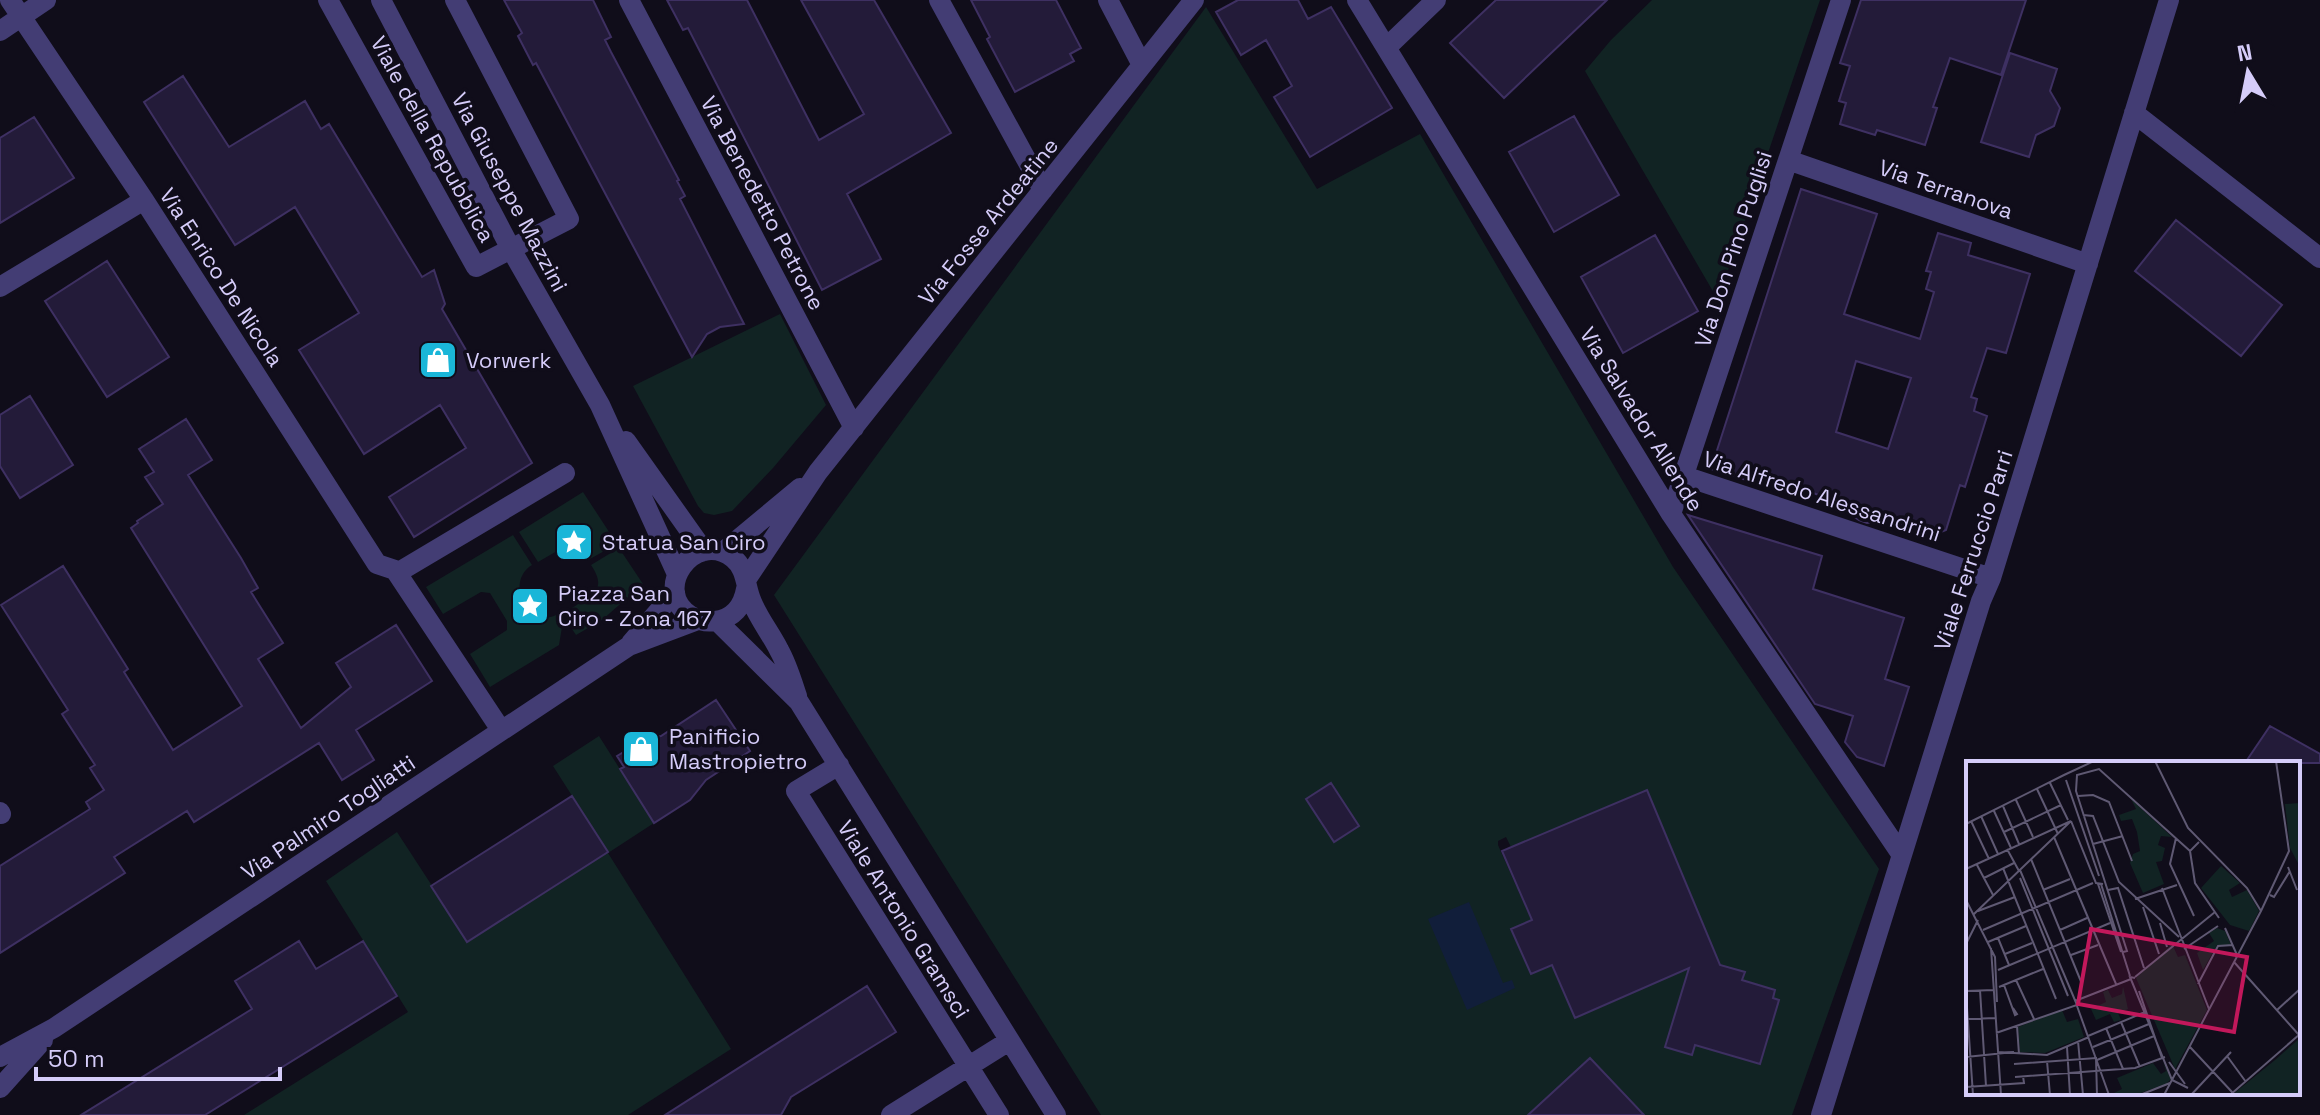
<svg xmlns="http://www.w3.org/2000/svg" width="2320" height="1115" viewBox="0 0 2320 1115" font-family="'Space Grotesk',sans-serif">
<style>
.green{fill:#112323;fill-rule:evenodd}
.water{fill:#111e3a}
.building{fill:#231b39;stroke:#3e3062;stroke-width:2;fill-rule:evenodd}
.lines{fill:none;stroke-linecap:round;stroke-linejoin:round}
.minor{stroke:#433d74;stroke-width:20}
.labels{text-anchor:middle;stroke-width:7;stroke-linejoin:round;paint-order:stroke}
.street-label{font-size:22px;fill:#d5ccf9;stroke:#100d1a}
.poi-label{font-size:22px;fill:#d5ccf9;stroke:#100d1a;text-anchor:start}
.inset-road{fill:none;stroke:#5f5973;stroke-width:2}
.view{fill:#c2185b;fill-opacity:0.15;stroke:#c2185b;stroke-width:4}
.inset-edge{fill:none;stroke:#d5ccf9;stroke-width:4}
</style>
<rect width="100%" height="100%" fill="#100d1a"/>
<path class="green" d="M 1652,0 L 1820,0 L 1718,300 L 1585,71 L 1611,40 Z
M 1206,7 L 1317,189 L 1420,134 L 1673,567 L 1879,869 L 1792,1115 L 1644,1115 L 1590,1058 L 1538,1115 L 1101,1115 L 774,595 ZM 1506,837 L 1511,847 L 1716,956 L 1575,1018 L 1498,845 L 1498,841 ZM 1773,998 L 1778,1000 L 1760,1063 L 1696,1045 Z
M 780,314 L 826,405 L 773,468 L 732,511 L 714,515 L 704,513 L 698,506 L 633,386 Z
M 583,492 L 617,544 L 588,560 L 584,555 L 587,535 L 562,529 L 557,551 L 538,562 L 519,532 Z
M 513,535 L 532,565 C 505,581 526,629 556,615 L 562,627 L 559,645 L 490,687 L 470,654 L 507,630 L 507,621 L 490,593 L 481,592 L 443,614 L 426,587 Z
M 619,548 L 643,584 L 602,620 L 576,635 L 568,623 L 572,608 C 592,595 608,590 591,565 Z
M 599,736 L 654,823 L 608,853 L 731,1049 L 628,1115 L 244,1115 L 408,1012 L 326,881 L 397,832 L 468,941 L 608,852 L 553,766 Z"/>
<path class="water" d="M 1469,902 L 1503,983 L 1512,980 L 1515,988 L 1467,1010 L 1428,919 Z"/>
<path class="building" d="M 504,0 L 593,0 L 611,37 L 605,40 L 611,52 L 679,180 L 677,181 L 685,196 L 680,199 L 744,324 L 720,327 L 707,334 L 692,357 L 536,63 L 533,65 L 518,36 L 522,33 Z
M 667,0 L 747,0 L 819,140 L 864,114 L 801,0 L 874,0 L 951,133 L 847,194 L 881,259 L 822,290 L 688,28 L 683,30 Z
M 971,0 L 1056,0 L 1081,48 L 1070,54 L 1074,61 L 1015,92 L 987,39 L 990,37 Z
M 1238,0 L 1298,0 L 1308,19 L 1331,7 L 1392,108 L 1310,157 L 1274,97 L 1292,86 L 1266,40 L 1241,55 L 1216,12 Z
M 1496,0 L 1607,0 L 1504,98 L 1450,43 Z
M 1861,0 L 2026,0 L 2001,75 L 1950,58 L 1933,107 L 1937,108 L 1925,145 L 1877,130 L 1875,135 L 1840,124 L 1846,103 L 1839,101 L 1850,66 L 1840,63 Z
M 2010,53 L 2057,69 L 2050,91 L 2060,108 L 2054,126 L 2036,135 L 2029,157 L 1981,142 Z
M 183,76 L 229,147 L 305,101 L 321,129 L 329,124 L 422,277 L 434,270 L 445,304 L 442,309 L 532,463 L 414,537 L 389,497 L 466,448 L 440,405 L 364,454 L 299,350 L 359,313 L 295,207 L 235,245 L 144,102 Z
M 1574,116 L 1619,195 L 1554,232 L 1509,152 Z
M 34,117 L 74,178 L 0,223 L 0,138 Z
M 1801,189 L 1877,214 L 1844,314 L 1920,339 L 1934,292 L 1926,289 L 1931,272 L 1926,271 L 1938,233 L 1971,243 L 1968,255 L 2030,274 L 2006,353 L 1987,348 L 1971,397 L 1977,399 L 1974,411 L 1987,416 L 1965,487 L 1960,485 L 1946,530 L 1929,537 L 1883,521 L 1867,523 L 1859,520 L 1829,499 L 1769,476 L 1766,486 L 1711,469 ZM 1856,361 L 1911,378 L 1888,449 L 1836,432 Z
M 2176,220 L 2282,305 L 2241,356 L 2135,271 Z
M 1655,235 L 1698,311 L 1623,353 L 1581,277 Z
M 107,261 L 169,357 L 107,397 L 45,301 Z
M 30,396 L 73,465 L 20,498 L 0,466 L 0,415 Z
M 186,419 L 212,460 L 188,475 L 241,558 L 258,588 L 251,592 L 283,643 L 258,659 L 301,728 L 351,687 L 336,663 L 396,625 L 432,681 L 356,730 L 374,760 L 342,780 L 319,743 L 194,822 L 187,811 L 114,857 L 125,873 L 0,953 L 0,866 L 90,809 L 86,802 L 104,790 L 90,768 L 95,765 L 62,714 L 68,710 L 1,605 L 63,566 L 128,669 L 124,672 L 173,750 L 242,706 L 131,528 L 138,523 L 137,521 L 163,504 L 145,477 L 154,472 L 139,449 Z
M 1688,515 L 1822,556 L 1813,589 L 1904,618 L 1885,679 L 1909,687 L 1884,766 L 1857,757 L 1845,742 L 1853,716 L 1815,704 Z
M 716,700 L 750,751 L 706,780 L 690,800 L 654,823 L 620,769 L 624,767 L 617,756 L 647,738 L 661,736 Z
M 2270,726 L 2320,754 L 2320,763 L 2245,763 Z
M 1331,783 L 1359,826 L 1334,842 L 1306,799 Z
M 1647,790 L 1720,965 L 1745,972 L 1742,980 L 1775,990 L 1773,998 L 1779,1000 L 1760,1064 L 1695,1045 L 1692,1055 L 1665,1047 L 1689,968 L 1575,1018 L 1552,965 L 1531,974 L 1511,929 L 1532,920 L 1502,851 Z
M 572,796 L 608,852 L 467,942 L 431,886 Z
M 299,941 L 316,969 L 363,941 L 397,996 L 205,1115 L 81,1115 L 252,1009 L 235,981 Z
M 867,986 L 896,1032 L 791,1097 L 781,1115 L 665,1115 Z
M 1590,1058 L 1644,1115 L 1528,1115 Z"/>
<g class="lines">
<path class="minor" d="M 10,0 L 144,200 L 377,564 L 395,570 L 501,730
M 328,0 L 476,267 L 569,219 L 455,0
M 381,0 L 511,249 L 600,405 L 677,574
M 629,0 L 854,428
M 939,0 L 1043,190
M 1108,0 L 1142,65
M 1357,0 L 1671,514 L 1901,854
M 0,31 L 46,0
M 1387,47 L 1436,0
M 2134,113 L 2320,258
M 1788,160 L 2088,264
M 0,287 L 144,200
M 626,441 L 704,551
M 1684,476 L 1991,578
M 1671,514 L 1841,0
M 723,552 L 800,488
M 397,573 L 565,473
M 746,580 L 818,472 L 1194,0
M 746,589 C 743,606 733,619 715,621 C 706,623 698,620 691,616 C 650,591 694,528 733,558 C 747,569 745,587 752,602 C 759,619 771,634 779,650 C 787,664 792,681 797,696
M 717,621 L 799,702 L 1056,1115
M 631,643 L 675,592
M 839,765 L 796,791 L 999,1115
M 0,812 L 1,814
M 0,1057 L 54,1028 L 629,646 L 698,620
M 0,1088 L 43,1040
M 891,1115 L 1009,1041
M 1821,1115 L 1981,601 L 1991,578 L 2169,0"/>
</g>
<defs>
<symbol id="shop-square" viewBox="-11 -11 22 22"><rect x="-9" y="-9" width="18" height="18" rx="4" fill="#1ab6d8" stroke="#100d1a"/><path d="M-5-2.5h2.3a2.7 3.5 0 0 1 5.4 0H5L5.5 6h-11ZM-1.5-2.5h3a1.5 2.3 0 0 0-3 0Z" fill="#fff"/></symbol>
<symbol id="sight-square" viewBox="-11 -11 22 22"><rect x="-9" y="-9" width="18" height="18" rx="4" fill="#1ab6d8" stroke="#100d1a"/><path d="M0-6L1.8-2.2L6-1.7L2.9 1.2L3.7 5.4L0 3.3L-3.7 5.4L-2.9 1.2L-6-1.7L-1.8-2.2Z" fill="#fff"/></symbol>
</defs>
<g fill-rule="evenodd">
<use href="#shop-square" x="416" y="338" width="44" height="44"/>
<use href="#sight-square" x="552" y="520" width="44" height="44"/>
<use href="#sight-square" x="508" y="584" width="44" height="44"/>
<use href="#shop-square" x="619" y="727" width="44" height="44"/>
</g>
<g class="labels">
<g class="street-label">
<text transform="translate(433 139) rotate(61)" y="8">Viale della Repubblica</text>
<text transform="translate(1946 189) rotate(19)" y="8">Via Terranova</text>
<text transform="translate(510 192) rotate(62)" y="8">Via Giuseppe Mazzini</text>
<text transform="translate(763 203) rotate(62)" y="8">Via Benedetto Petrone</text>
<text transform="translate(988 221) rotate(-51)" y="8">Via Fosse Ardeatine</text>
<text transform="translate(1733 249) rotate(-72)" y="8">Via Don Pino Puglisi</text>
<text transform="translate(222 277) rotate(57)" y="8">Via Enrico De Nicola</text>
<text transform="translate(1642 419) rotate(58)" y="8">Via Salvador Allende</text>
<text transform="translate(1822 496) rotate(18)" y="8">Via Alfredo Alessandrini</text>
<text transform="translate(1973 550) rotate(-72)" y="8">Viale Ferruccio Parri</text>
<text transform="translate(328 817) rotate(-34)" y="8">Via Palmiro Togliatti</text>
<text transform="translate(904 919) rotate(58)" y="8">Viale Antonio Gramsci</text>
</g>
<g class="poi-label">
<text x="466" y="368">Vorwerk</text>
<text x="602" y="550">Statua San Ciro</text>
<text x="558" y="601">Piazza San<tspan x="558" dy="25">Ciro - Zona 167</tspan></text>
<text x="669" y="744">Panificio<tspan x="669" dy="25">Mastropietro</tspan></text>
</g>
</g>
<g transform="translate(1966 761)">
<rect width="334" height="334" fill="#100d1a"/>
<path d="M 165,38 L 206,76 L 195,75 L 192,84 L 199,87 L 196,100 L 190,101 L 198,123 L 177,132 L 164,102 L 167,93 L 174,90 L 171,71 L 166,58 L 155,60 L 153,54 L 170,48 ZM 334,42 L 334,106 L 324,87 L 319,43 ZM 255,105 L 274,122 L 263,129 L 266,136 L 281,129 L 293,150 L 283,170 L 264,164 L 235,127 ZM 251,167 L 259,170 L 265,184 L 251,184 L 237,209 L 231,192 L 248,180 L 243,172 ZM 206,183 L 212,196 L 219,194 L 241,249 L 209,308 L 170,217 ZM 157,225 L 162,248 L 152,252 L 155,259 L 148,261 L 144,253 L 130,259 L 125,248 L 140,241 L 137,231 L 142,229 L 146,237 L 156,233 ZM 96,249 L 101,261 L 112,258 L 118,276 L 79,292 L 54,291 L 52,266 ZM 334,277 L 334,334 L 266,334 L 309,299 ZM 197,301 L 205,318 L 200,323 L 169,334 L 148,332 L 156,328 L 151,317 L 187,302 L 195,313 L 200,310 Z" fill="#112323"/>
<path class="inset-road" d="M 189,0 L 222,67 L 281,127 L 295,150 L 198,334M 98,14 L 128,0M 100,19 L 133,115M 84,22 L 102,59M 71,28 L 92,73M 112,35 L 127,34 L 143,41 L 166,100M 50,39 L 67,76M 37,45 L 53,83M 28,50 L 45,87M 117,54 L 127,55 L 153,121 L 213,176M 15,55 L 32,93M 5,60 L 23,98M 105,60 L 130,122 L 137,123M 0,63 L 98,14M 38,71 L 95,44M 88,76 L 150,223M 210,77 L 204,103 L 228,155M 233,81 L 224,90 L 229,122 L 253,157M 127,83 L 157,75M 41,88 L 53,110M 65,98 L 116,223M 11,104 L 27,134M 322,106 L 331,129M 37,107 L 90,238M 0,108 L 105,60M 18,117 L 48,102M 54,117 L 102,235M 132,123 L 155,191M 135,123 L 164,215M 196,127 L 243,248M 77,129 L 104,118M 142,129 L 152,127 L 178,207M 304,134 L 308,136 L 324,110M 169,138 L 211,124M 0,139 L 29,196 L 31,241M 177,146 L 193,193M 12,150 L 49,136M 295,150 L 323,90 L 310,0M 8,153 L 105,60M 194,162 L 201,186M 259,167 L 271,194M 17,169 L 127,122M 94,169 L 121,157M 32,177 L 43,204M 22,181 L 60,165M 0,183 L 12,159M 25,187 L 35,334M 218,188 L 252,165M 157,191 L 161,190 L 110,30 L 111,14 L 133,8 L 224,90M 39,193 L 66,182M 105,194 L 132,184M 268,201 L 333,274M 32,209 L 144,162M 169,216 L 249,151M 169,217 L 164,216 L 206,319 L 222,327M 50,219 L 68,258M 232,223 L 252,185 L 267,184M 38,224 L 49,254 L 51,253 L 47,247M 33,226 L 77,208M 14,229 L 20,325M 0,230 L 28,229M 173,230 L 196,297M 0,232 L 7,334M 109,240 L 165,218M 111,245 L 143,334M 311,249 L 334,228M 2,258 L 30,257M 155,261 L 174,306M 51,265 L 53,293M 140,267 L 157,308M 30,272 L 111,244 L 54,109M 122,275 L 179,251M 112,280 L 117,334M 101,286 L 104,334M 127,286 L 183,263M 224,286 L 266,331M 32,291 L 81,294 L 123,276M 261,295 L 280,321M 0,296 L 48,291M 131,299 L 188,275M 81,300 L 84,334M 203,301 L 219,323M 48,303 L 130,297 L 131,334M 49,316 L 169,307 L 199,296M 0,326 L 58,322 L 57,315M 174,334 L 204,322M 225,334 L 265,291M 264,334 L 334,273"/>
<path class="view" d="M 125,168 L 281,196 L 268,271 L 112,243 Z"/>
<rect width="334" height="334" class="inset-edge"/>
</g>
<g transform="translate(2248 72) rotate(350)" stroke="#100d1a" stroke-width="6" paint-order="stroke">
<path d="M0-6L14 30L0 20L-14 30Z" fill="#d5ccf9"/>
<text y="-12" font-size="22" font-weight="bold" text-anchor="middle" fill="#d5ccf9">N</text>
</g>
<path d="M36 1067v12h244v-12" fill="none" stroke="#d5ccf9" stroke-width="4"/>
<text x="48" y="1067" font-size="24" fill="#d5ccf9" stroke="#100d1a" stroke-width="6" paint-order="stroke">50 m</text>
</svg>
